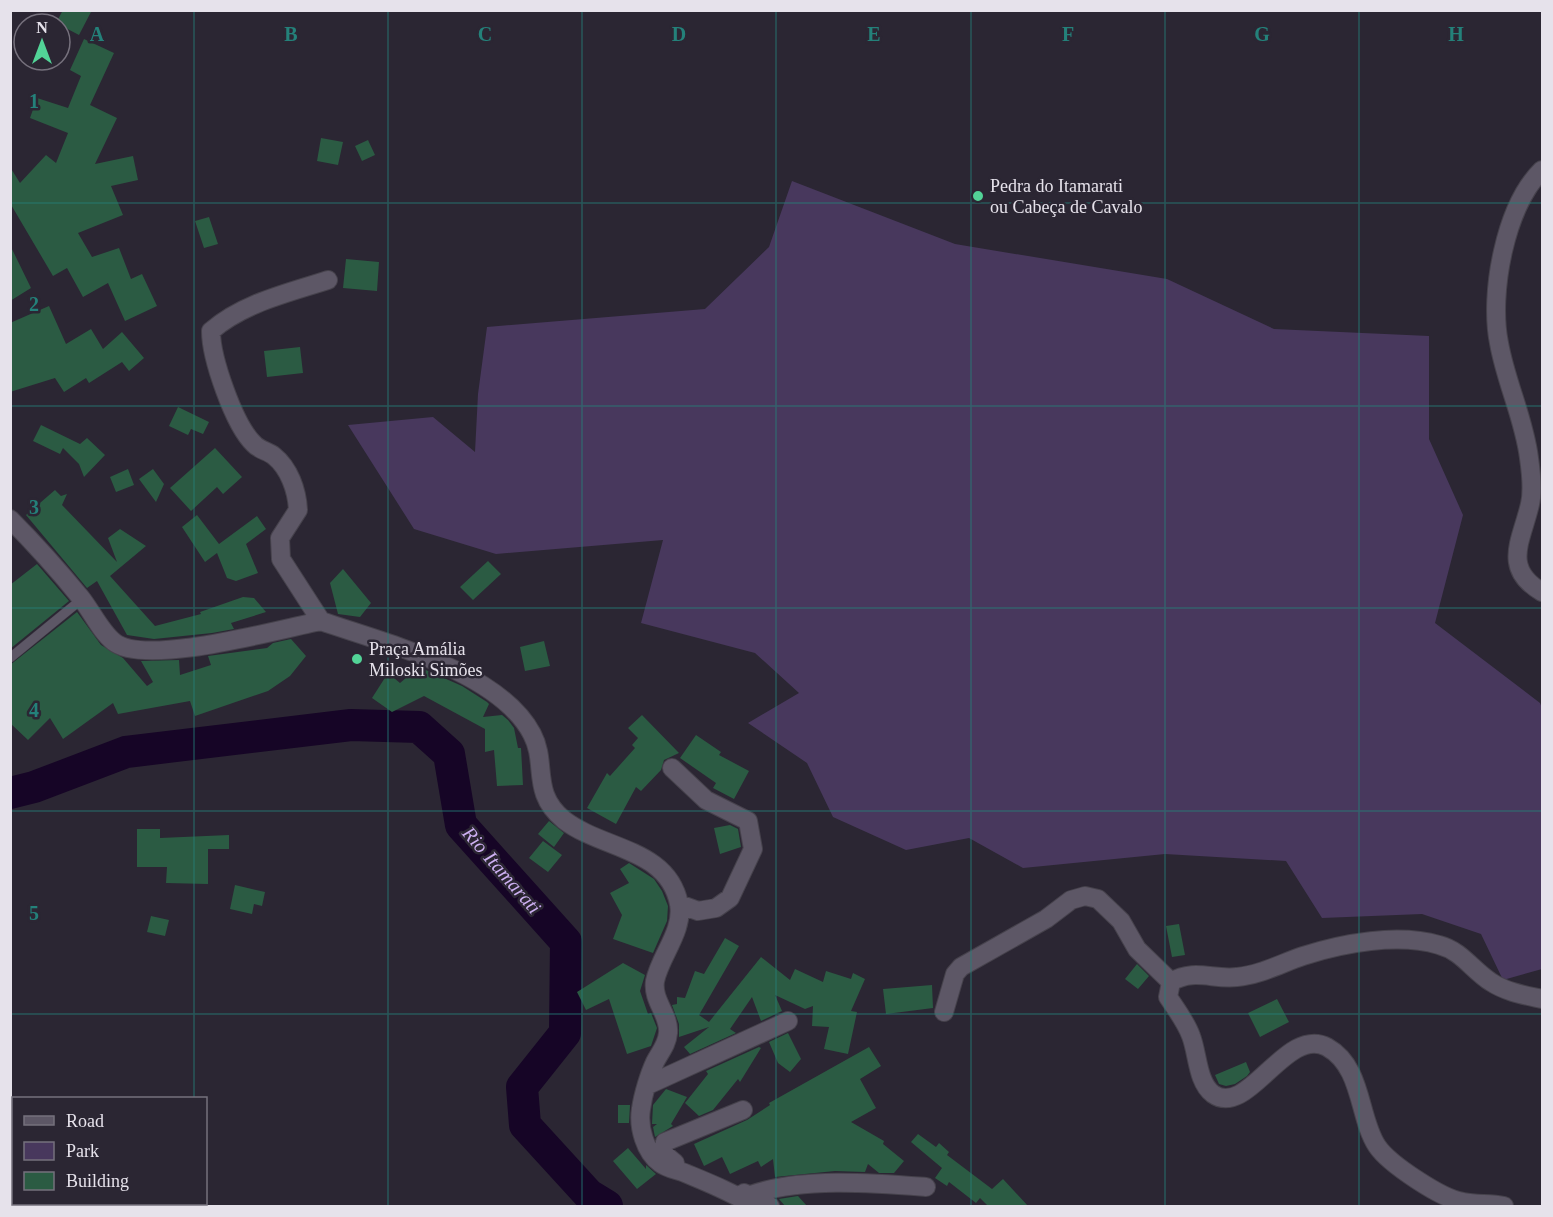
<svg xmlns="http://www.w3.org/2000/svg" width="1553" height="1217" viewBox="0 0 1553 1217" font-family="'Times New Roman',serif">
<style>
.green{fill:#48385d}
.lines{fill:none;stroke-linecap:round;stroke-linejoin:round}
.river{stroke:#160526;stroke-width:32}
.building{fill:#2b5b43}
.service-casing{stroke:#46424c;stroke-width:10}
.minor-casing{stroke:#46424c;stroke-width:20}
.service{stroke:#5d5766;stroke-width:9}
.minor{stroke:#5d5766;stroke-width:18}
.grid{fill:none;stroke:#24817a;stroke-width:1.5;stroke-opacity:0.55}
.poi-dot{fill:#52d397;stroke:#2b2633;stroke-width:2}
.labels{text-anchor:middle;stroke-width:5;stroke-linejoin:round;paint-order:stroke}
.poi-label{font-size:18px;fill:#e6e2eb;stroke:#2b2633;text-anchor:start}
.water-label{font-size:20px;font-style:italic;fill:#cdb0f2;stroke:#2b2633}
.grid-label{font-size:20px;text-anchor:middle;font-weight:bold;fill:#24817a;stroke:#2b2633;stroke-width:5;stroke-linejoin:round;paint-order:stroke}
</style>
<rect width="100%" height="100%" fill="#2b2633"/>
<path class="green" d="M 792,181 L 955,244 L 1167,279 L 1274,329 L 1429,336 L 1429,439 L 1463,515 L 1435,623 L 1540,703 L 1542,708 L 1542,969 L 1503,980 L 1481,934 L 1422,914 L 1322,918 L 1286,861 L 1165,854 L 1023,868 L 969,838 L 906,850 L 833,817 L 807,763 L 748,723 L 799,693 L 755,653 L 641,623 L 663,540 L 496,554 L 414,529 L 348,425 L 433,417 L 475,452 L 478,394 L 487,327 L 705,309 L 769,247 Z"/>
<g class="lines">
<path class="river" d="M 10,793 L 34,787 L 126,752 L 351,725 L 419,727 L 449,754 L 461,825 L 566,942 L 565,1033 L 522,1087 L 525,1125 L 589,1195 L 607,1206"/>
</g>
<path class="building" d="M 63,10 L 92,10 L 79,35 L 56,23 Z
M 84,39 L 114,53 L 90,105 L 117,118 L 95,164 L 133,156 L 138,180 L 111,186 L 123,215 L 78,233 L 92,257 L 119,248 L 131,279 L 142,274 L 157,306 L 125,321 L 108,283 L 83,297 L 67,268 L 53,276 L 10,203 L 10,167 L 20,183 L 46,155 L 56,163 L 68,133 L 30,118 L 37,98 L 68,108 L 81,76 L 70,70 Z
M 321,138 L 343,142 L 338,165 L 317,161 Z
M 368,140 L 375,155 L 362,161 L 355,146 Z
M 209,217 L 218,244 L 204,248 L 195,221 Z
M 10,245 L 31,288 L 10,301 Z
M 346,259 L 379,262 L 377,291 L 343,288 Z
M 49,306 L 66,344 L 91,329 L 103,349 L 122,332 L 144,358 L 129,371 L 122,362 L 89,383 L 86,378 L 64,392 L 55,378 L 10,392 L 10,323 Z
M 300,347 L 303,373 L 267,377 L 264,351 Z
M 178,407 L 209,422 L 203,434 L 191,429 L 188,435 L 169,426 Z
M 41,425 L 80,444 L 87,438 L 105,455 L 84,477 L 79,464 L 63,448 L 60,454 L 33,441 Z
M 215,448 L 242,477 L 223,494 L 217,487 L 191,511 L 170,488 Z
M 128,469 L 134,485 L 116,492 L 110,477 Z
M 153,469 L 164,484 L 156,502 L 139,479 Z
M 55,490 L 61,496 L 67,494 L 62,505 L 117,562 L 108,538 L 120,529 L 146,546 L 110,576 L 155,626 L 201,614 L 200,612 L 243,597 L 254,598 L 266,612 L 231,623 L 234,629 L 212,633 L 154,639 L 127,635 L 97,581 L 87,588 L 26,515 Z
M 197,515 L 219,544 L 257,516 L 266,529 L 246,544 L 258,573 L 236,581 L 227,578 L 217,553 L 205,562 L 182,527 Z
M 488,561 L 501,574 L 473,600 L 460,587 Z
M 37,564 L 69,601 L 10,649 L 10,585 Z
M 343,569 L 371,603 L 360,617 L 338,614 L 330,583 Z
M 77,612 L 101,645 L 123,658 L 147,686 L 153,682 L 141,661 L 179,660 L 180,675 L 211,665 L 208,656 L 267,648 L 273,643 L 291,639 L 306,656 L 290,676 L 268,691 L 195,716 L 190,701 L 118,714 L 113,703 L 63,739 L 50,718 L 28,740 L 10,723 L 10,665 Z
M 544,641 L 550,666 L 525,671 L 520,647 Z
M 419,667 L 462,686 L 487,702 L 489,704 L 483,717 L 502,715 L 508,720 L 514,728 L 518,748 L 521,748 L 523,785 L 497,786 L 494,750 L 485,752 L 485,729 L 424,696 L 392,712 L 372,698 L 388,673 L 400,683 Z
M 642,715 L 679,753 L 664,760 L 661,770 L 641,791 L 636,787 L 616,824 L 587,808 L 607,773 L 610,776 L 635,748 L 632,745 L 638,738 L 628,728 Z
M 696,735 L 721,752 L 719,755 L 749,771 L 734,799 L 713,788 L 716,783 L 680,758 Z
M 549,821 L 564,833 L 554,847 L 538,834 Z
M 730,825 L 738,829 L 741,847 L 720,854 L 714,828 Z
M 137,829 L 160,829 L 160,838 L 229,835 L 229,849 L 208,849 L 208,884 L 166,883 L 167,867 L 137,867 Z
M 543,841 L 562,855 L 548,872 L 529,858 Z
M 629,863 L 654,879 L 662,891 L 668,906 L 667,921 L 653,953 L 613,939 L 622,915 L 610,893 L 629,883 L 620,869 Z
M 235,885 L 265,892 L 262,906 L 254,904 L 252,914 L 230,909 Z
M 151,916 L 169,920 L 165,936 L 147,932 Z
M 1179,924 L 1185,955 L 1172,957 L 1166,926 Z
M 725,938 L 739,946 L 699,1015 L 709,1022 L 761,957 L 790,980 L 795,969 L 823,982 L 826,971 L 851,979 L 853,973 L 865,979 L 851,1011 L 857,1012 L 848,1054 L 824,1049 L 829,1027 L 812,1026 L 813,1006 L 805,1009 L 775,995 L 782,1011 L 761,1021 L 752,997 L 730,1029 L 736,1033 L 690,1054 L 684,1047 L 709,1027 L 679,1037 L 679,1024 L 672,1005 L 677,1004 L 677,997 L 685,998 L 695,971 L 704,974 Z
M 623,963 L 645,975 L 640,991 L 648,1014 L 651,1013 L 657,1028 L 651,1046 L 627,1054 L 609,999 L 586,1010 L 577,992 Z
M 1137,964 L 1149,976 L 1138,989 L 1125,979 Z
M 932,985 L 933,1008 L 886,1014 L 883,989 Z
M 1277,999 L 1289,1022 L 1260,1037 L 1248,1013 Z
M 788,1033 L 801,1059 L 790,1072 L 778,1063 L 769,1042 Z
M 759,1047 L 761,1048 L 740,1082 L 738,1079 L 713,1110 L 699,1116 L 685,1103 L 708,1074 L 706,1071 Z
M 869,1047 L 881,1066 L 860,1079 L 876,1108 L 851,1122 L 884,1141 L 883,1144 L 904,1161 L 894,1173 L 879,1173 L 868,1164 L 865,1172 L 835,1171 L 775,1177 L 773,1159 L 761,1167 L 758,1161 L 730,1174 L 722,1157 L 704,1166 L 694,1144 L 747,1120 L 770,1105 L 769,1103 Z
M 1246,1062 L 1250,1072 L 1247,1076 L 1235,1084 L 1226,1086 L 1219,1084 L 1215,1075 Z
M 666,1089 L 687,1097 L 671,1124 L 673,1126 L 655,1137 L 653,1127 L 657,1124 L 652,1124 L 653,1105 Z
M 618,1105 L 630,1105 L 629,1123 L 618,1123 Z
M 918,1134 L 936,1147 L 939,1143 L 949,1152 L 947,1155 L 992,1189 L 1003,1179 L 1028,1206 L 988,1206 L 980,1198 L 976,1203 L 949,1182 L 947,1186 L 935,1178 L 942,1168 L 911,1142 Z
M 628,1148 L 646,1169 L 646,1165 L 656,1174 L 637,1189 L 613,1161 Z
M 798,1196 L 807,1206 L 785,1206 L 779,1199 Z"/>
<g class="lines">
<defs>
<path id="service" d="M 10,658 L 82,599"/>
<path id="minor" d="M 1542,170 C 1505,206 1489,294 1499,343 C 1506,383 1524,418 1529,458 C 1531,472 1533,491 1530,504 C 1522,540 1501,568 1542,592
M 10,519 C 35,544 59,571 81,598 C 92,612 101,632 114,642 C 145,667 280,629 321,621
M 321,621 C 384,643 499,671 532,734 C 548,764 530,792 564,820 C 603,850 668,848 679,904 C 684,931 660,956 655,981 C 652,1001 670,1015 668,1033 C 667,1045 660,1052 655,1062 C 649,1075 643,1095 641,1109 C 638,1127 645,1152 660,1163 C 666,1168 677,1170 685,1173 C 709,1183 732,1192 754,1206
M 321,621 L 281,559 L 280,538 L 298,510 C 297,490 289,468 274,456 C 268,451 259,450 254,444 C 234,425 211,358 211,331 C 243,303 288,293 328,280
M 672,768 L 706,800 L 748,821 L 753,849 L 730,898 L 716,908 L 698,911 L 679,904
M 944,1012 L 955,974 L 961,967 L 1046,919 L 1071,900 L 1085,896 L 1098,899 L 1121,921 L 1137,949 L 1171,982
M 648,1085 L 788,1021
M 675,1163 L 663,1153 L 665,1142 L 743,1110
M 744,1193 L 770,1206
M 751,1195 C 800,1177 874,1183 926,1187
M 1504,1206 C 1490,1203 1477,1205 1463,1202 C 1442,1199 1389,1164 1377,1146 C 1358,1117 1363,1067 1327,1047 C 1286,1025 1248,1119 1213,1094 C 1197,1082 1198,1054 1191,1036 C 1186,1022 1176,1009 1168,997 L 1171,982 C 1194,968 1213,980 1237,977 C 1260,975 1282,963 1303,956 C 1343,943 1398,933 1439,945 C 1462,951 1472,970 1491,982 C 1506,992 1524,995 1542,999"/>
</defs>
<use href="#service" class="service-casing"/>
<use href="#minor" class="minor-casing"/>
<use href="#service" class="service"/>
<use href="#minor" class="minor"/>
</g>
<path class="grid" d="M 194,10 L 194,1098M 388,10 L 388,1206M 582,10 L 582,1206M 776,10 L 776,1206M 971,10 L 971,1206M 1165,10 L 1165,1206M 1359,10 L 1359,1206M 10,203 L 1542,203M 10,406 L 1542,406M 10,608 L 1542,608M 10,811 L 1542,811M 10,1014 L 1542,1014M 194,1204 L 194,1206"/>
<g class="poi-dot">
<circle cx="978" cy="196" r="6"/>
<circle cx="357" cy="659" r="6"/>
</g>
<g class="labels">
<g class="poi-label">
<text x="990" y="192">Pedra do Itamarati<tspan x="990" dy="21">ou Cabeça de Cavalo</tspan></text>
<text x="369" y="655">Praça Amália<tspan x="369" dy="21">Miloski Simões</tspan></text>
</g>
<g class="water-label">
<text transform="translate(502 870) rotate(49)" y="7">Rio Itamarati</text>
</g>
</g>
<g class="grid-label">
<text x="97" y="41">A</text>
<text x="291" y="41">B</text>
<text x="485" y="41">C</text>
<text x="679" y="41">D</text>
<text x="874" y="41">E</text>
<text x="1068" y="41">F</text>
<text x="1262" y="41">G</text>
<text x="1456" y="41">H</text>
<text x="34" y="108">1</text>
<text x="34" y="311">2</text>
<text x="34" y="514">3</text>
<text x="34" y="717">4</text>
<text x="34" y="920">5</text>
</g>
<rect width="1553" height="1217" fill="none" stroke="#e6e2eb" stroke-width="24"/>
<rect x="12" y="1097" width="195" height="108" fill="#2b2633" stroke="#76717d" stroke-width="1.5"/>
<rect x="24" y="1116" width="30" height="9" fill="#5d5766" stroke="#76717d" stroke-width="1.5"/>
<text x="66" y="1127" font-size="18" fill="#e6e2eb">Road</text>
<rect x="24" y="1142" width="30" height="18" fill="#48385d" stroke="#76717d" stroke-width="1.5"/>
<text x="66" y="1157" font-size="18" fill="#e6e2eb">Park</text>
<rect x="24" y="1172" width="30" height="18" fill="#2b5b43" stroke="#76717d" stroke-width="1.5"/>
<text x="66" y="1187" font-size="18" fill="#e6e2eb">Building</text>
<g transform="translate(42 42)"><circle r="28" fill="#2b2633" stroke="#76717d" stroke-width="1.5"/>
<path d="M0-4.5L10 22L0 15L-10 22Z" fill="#52d397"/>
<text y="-9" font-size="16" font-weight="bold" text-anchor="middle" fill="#e6e2eb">N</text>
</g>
</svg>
